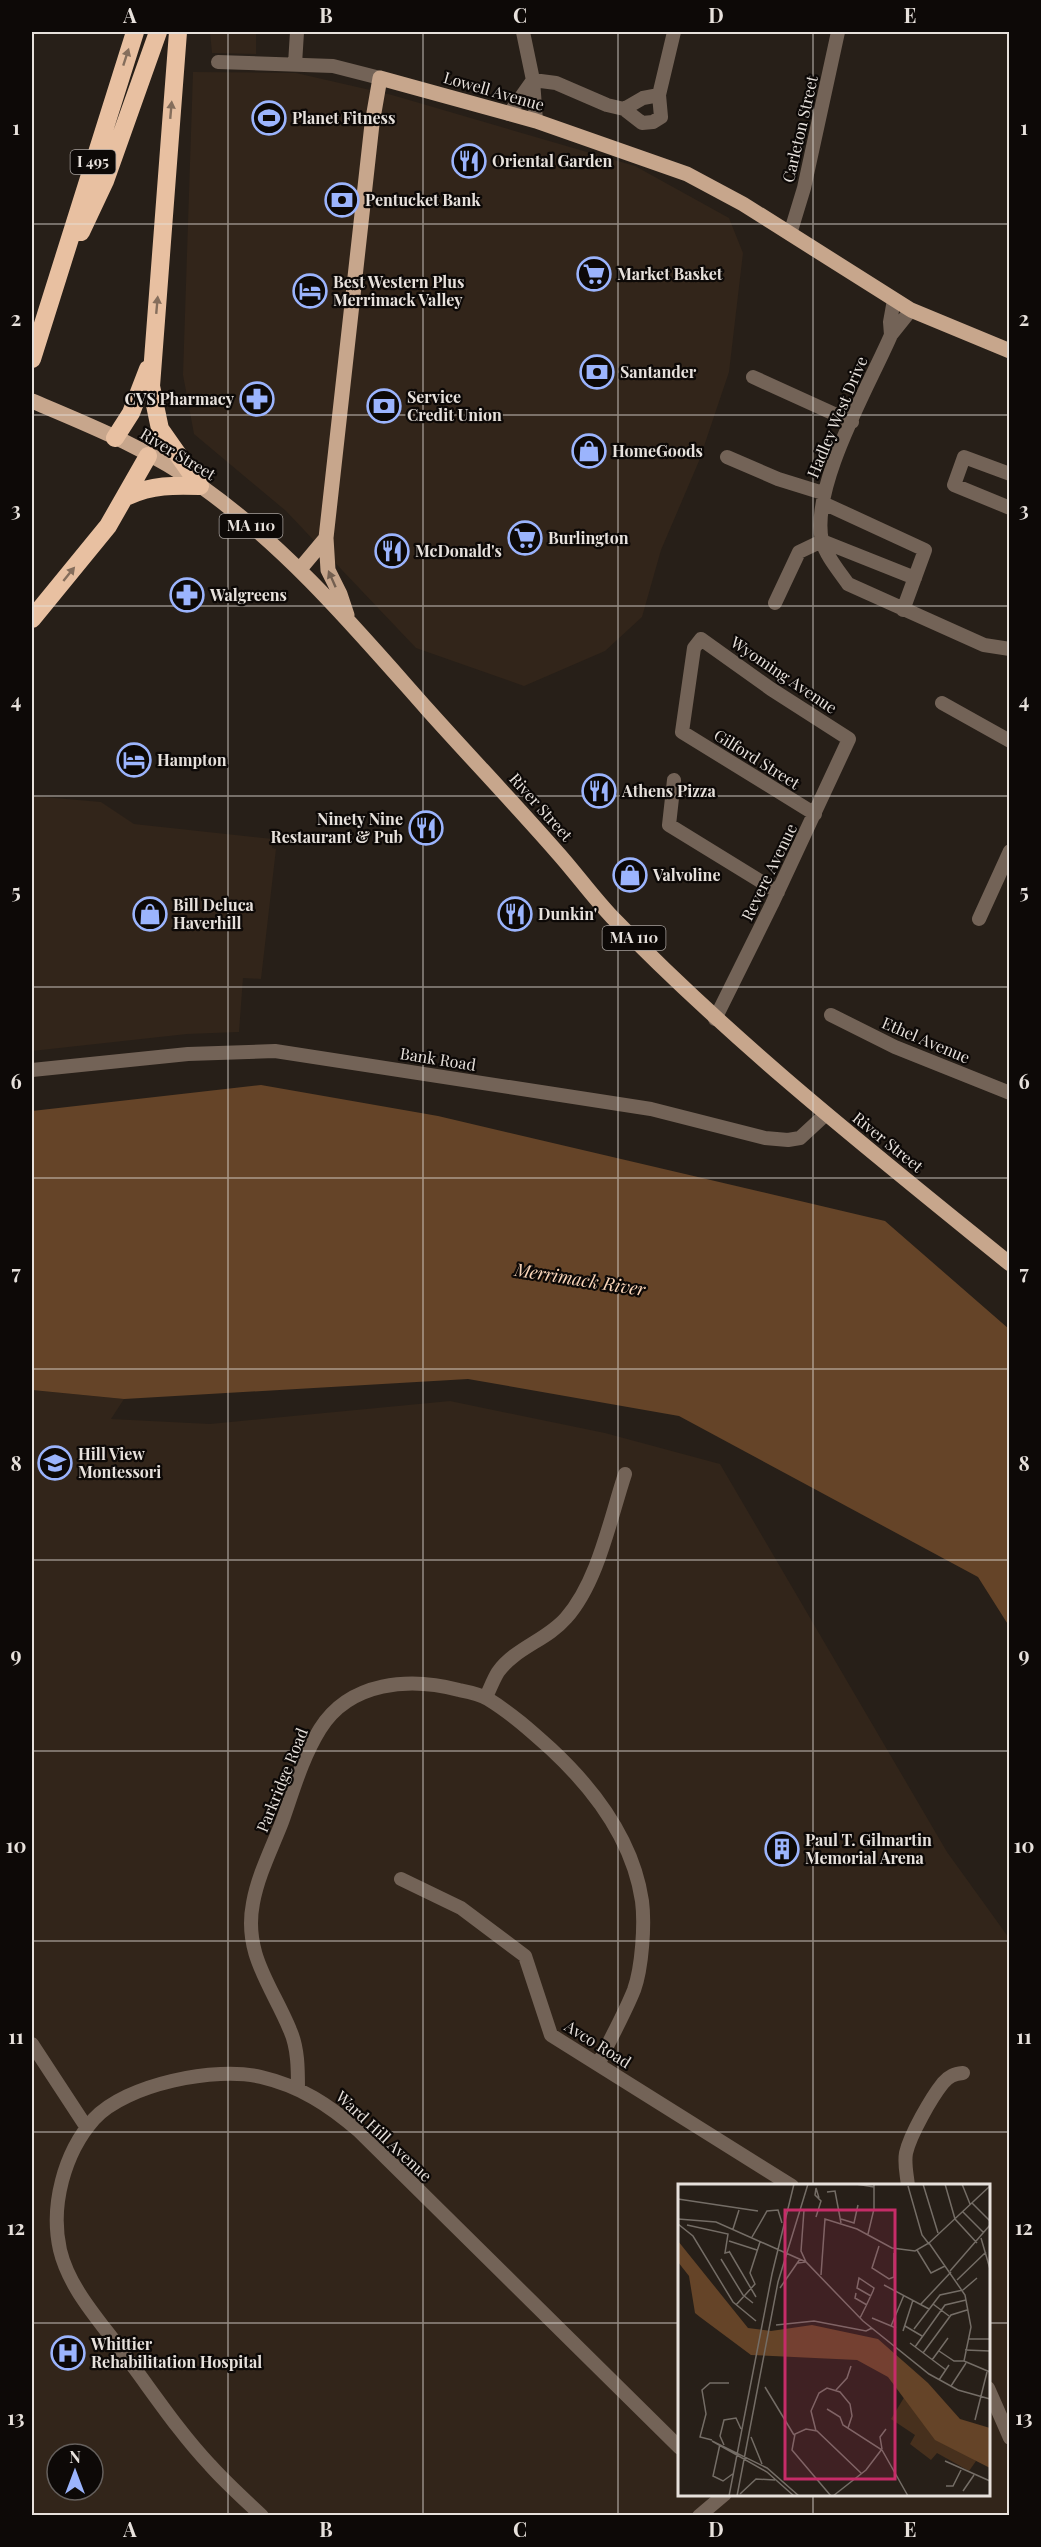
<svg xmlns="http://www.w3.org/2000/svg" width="1041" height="2547" viewBox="0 0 1041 2547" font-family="'Playfair Display',serif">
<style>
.built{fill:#32251a;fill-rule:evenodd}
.water{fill:#654428}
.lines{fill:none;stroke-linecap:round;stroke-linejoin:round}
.minor{stroke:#736357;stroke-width:14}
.major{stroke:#c7a68c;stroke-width:15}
.highway{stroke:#e8c0a1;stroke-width:18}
.oneway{fill:#856e5c}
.oneway2{fill:#735f50}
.grid{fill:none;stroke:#e7e1dc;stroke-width:1.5;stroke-opacity:0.55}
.labels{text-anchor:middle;stroke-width:4.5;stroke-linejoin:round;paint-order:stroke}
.shield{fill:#0d0907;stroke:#a6a09c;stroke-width:1.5}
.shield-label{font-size:15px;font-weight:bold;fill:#e7e1dc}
.street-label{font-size:16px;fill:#e7e1dc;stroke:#0d0907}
.poi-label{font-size:16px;font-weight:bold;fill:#e7e1dc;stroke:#0d0907;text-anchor:start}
.water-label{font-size:18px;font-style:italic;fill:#fad6ba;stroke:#0d0907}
.inset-road{fill:none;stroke:#746d66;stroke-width:1.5}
.view{fill:#c62c68;fill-opacity:0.15;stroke:#c62c68;stroke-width:3}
.inset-edge{fill:none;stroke:#e7e1dc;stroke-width:3}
.neatline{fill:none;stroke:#e7e1dc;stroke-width:2}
.grid-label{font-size:20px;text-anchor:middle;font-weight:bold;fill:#e7e1dc}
</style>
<rect width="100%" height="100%" fill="#271f18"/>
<path class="built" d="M 210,32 L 256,32 L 256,54 L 212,53 Z
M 193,72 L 296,73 L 392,95 L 635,166 L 729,218 L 743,253 L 729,372 L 699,461 L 661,550 L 642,617 L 605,651 L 524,686 L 416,648 L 286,511 L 194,434 L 183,375 Z
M 32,796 L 101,802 L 134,824 L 273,839 L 272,848 L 276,849 L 261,979 L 243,978 L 239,1032 L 187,1034 L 32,1051 Z
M 32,1390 L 124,1399 L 111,1419 L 210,1424 L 450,1401 L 605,1433 L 720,1464 L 947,1852 L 1009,1938 L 1009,2515 L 32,2515 ZM 680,2186 L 988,2186 L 988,2494 L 680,2494 ZM 57,2454 L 93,2454 L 93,2490 L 57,2490 Z"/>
<path class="water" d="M 261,1085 L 438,1116 L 885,1221 L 1009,1329 L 1009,1626 L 978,1577 L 679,1416 L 468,1379 L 124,1399 L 32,1390 L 32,1111 Z"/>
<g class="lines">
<path class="minor" d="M 523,32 L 533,80 L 536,121
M 218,62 L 333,66 L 380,78
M 295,64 L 297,32
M 533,80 L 556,83 L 607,105 L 624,109 L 642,123 L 653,122 L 661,117 L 659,95 L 674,32
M 624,109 L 643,98 L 659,95
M 509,114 L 533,80
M 790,234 L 804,188 L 838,32
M 894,300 L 890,322 L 891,335 L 911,310
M 891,335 C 869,386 810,487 822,541 C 826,556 839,571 848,584 L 984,645 L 1010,649
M 753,377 L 852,422
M 727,457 L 778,479 L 823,493
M 1010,474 L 964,457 L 954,485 L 1010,508
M 823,503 L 925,550 L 903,610
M 775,603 L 799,552 L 822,541 L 915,578
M 942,703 L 1010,741
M 674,780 L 669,825 L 778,892
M 979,919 L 1010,851
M 831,1015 L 895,1047 L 1010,1093
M 715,1019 L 772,904 L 849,739 L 771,689 L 701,639 L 694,648 L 682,732 L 815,814
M 32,1070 L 188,1054 L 275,1051 L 651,1109 L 765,1138 L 788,1140 L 800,1138 L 826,1114
M 486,1697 C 490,1689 493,1680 498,1672 C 515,1648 547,1640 566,1618 C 598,1582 610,1519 625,1474
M 401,1879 L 461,1908 L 525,1956 L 551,2035 L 792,2186
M 32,2044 L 87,2128
M 298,2089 C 298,2069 298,2048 290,2030 C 272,1986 243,1954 253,1903 C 258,1875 272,1848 282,1822 C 293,1791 302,1758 320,1729 C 350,1681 410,1677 459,1690 C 469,1692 480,1694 488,1699 C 511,1713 531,1731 551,1749 C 595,1790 633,1840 642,1901 C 645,1924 642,1968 634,1990 C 624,2015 610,2039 599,2063
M 908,2186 C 907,2175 904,2164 906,2153 C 910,2135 931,2098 943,2083 C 949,2076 954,2074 963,2073
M 988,2388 L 1010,2438
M 262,2516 C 244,2499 226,2483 210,2465 C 177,2430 150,2388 121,2350 C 99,2320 69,2288 60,2250 C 50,2206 64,2153 94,2119 C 126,2084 216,2066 261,2077 C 300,2086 329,2105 359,2131 L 680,2448
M 699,2516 L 725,2494"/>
<path class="major" d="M 32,401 C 89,425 151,450 202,487 C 289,549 357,630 427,709 C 470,757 514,803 556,851 C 575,872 592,896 612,917 C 735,1044 872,1152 1010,1264
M 300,569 L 326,538
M 347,615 L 340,594 L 328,570 L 326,538 L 372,124 L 380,78 L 536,121 L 687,174 L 743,204 L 911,310 L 1010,351"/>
<path class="highway" d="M 178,32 L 151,386 L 160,429 L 200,486
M 81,232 L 105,181 L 158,32
M 32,359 L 135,32
M 115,438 L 131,413 L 148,369
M 128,496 C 152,485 174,485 200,486
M 32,619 L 108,526 L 148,456"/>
</g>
<defs><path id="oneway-solid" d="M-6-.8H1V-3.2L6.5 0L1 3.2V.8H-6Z" transform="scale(1.5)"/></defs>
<g class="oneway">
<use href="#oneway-solid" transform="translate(126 57) rotate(-72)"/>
<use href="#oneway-solid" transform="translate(171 110) rotate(-85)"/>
<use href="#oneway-solid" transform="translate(157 305) rotate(-85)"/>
<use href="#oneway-solid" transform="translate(69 574) rotate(-51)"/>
</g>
<use class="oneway2" href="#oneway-solid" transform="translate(332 579) rotate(-114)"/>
<path class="grid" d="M 228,32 L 228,2516M 423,32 L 423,2516M 618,32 L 618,2516M 813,32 L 813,2186M 32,224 L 1010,224M 32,415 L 1010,415M 32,606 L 1010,606M 32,796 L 1010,796M 32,987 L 1010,987M 32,1178 L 1010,1178M 32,1369 L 1010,1369M 32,1560 L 1010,1560M 32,1751 L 1010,1751M 32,1941 L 1010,1941M 32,2132 L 1010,2132M 32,2323 L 680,2323M 988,2323 L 1010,2323M 813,2494 L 813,2516"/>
<defs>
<symbol id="stadium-ring" viewBox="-11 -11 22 22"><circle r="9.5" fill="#0d0907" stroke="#9bb4fd" stroke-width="1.5"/><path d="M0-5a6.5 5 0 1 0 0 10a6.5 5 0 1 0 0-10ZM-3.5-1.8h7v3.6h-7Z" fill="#9bb4fd"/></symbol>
<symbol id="restaurant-ring" viewBox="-11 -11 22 22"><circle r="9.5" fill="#0d0907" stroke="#9bb4fd" stroke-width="1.5"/><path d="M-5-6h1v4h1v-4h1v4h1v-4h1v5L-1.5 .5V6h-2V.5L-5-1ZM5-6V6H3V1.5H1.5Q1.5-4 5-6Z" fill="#9bb4fd"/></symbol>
<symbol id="bank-ring" viewBox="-11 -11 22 22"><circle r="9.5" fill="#0d0907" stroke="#9bb4fd" stroke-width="1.5"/><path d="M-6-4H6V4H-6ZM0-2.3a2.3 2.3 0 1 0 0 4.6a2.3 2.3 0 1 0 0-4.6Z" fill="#9bb4fd"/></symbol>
<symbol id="supermarket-ring" viewBox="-11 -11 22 22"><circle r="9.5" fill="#0d0907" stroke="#9bb4fd" stroke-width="1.5"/><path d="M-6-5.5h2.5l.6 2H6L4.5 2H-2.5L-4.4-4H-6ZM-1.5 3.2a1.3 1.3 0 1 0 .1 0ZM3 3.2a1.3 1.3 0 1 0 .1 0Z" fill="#9bb4fd"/></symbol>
<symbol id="hotel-ring" viewBox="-11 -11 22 22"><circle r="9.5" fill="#0d0907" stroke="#9bb4fd" stroke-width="1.5"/><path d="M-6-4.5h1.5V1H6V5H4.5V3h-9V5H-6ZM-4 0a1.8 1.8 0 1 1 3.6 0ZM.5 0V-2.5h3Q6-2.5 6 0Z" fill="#9bb4fd"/></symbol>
<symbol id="pharmacy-ring" viewBox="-11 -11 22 22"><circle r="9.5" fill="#0d0907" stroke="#9bb4fd" stroke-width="1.5"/><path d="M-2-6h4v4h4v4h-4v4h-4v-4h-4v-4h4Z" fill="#9bb4fd"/></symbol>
<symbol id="shop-ring" viewBox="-11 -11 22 22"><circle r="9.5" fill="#0d0907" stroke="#9bb4fd" stroke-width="1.5"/><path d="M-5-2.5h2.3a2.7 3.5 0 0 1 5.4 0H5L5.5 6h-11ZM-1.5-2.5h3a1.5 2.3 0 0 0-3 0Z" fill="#9bb4fd"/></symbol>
<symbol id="school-ring" viewBox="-11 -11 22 22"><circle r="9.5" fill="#0d0907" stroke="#9bb4fd" stroke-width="1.5"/><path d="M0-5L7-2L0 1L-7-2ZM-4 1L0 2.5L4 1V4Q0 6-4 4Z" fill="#9bb4fd"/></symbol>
<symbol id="building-ring" viewBox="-11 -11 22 22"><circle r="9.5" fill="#0d0907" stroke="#9bb4fd" stroke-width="1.5"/><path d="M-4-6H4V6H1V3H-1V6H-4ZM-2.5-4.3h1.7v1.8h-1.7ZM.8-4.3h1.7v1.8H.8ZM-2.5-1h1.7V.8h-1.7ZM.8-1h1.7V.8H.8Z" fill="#9bb4fd"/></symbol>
<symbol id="hospital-ring" viewBox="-11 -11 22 22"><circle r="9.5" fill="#0d0907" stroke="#9bb4fd" stroke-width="1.5"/><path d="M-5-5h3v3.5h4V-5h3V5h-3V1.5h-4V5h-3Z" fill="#9bb4fd"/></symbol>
</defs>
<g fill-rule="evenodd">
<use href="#stadium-ring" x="250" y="99" width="38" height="38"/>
<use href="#restaurant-ring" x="450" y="142" width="38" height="38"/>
<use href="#bank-ring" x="323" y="181" width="38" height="38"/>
<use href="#supermarket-ring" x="575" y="255" width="38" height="38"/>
<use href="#hotel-ring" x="291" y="272" width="38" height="38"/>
<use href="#bank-ring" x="578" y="353" width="38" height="38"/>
<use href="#pharmacy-ring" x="238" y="380" width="38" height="38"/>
<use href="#bank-ring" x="365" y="387" width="38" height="38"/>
<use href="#shop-ring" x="570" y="432" width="38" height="38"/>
<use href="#supermarket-ring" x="506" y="519" width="38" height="38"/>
<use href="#restaurant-ring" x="373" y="532" width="38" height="38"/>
<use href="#pharmacy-ring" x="168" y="576" width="38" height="38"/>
<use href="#hotel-ring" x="115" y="741" width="38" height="38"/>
<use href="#restaurant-ring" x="580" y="772" width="38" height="38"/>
<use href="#restaurant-ring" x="407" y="809" width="38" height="38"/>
<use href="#shop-ring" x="611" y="856" width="38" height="38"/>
<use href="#shop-ring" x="131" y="895" width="38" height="38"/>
<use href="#restaurant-ring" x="496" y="895" width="38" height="38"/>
<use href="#school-ring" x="36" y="1444" width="38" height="38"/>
<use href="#building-ring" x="763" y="1830" width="38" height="38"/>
<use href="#hospital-ring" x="49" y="2334" width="38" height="38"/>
</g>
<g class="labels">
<g class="shield">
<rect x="70.5" y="150" width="45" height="24" rx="4.5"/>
<rect x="219.5" y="514" width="63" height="24" rx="4.5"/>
<rect x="602.5" y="926" width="63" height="24" rx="4.5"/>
</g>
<g class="shield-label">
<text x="93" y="167">I 495</text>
<text x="251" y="531">MA 110</text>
<text x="634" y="943">MA 110</text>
</g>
<g class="street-label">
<text transform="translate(494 91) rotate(16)" y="6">Lowell Avenue</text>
<text transform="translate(800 129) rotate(-77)" y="6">Carleton Street</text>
<text transform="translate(837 417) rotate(-67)" y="6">Hadley West Drive</text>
<text transform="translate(178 454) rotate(31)" y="6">River Street</text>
<text transform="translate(784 675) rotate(34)" y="6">Wyoming Avenue</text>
<text transform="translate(757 759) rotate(32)" y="6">Gilford Street</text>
<text transform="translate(541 807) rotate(48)" y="6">River Street</text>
<text transform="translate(769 872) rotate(-64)" y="6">Revere Avenue</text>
<text transform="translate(926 1040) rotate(23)" y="6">Ethel Avenue</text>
<text transform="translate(438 1059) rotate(9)" y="6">Bank Road</text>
<text transform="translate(888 1142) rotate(39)" y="6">River Street</text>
<text transform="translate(282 1780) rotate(-68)" y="6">Parkridge Road</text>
<text transform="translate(598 2044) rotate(32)" y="6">Avco Road</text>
<text transform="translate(384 2136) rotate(43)" y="6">Ward Hill Avenue</text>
</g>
<g class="poi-label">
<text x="292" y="124">Planet Fitness</text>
<text x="492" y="167">Oriental Garden</text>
<text x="365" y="206">Pentucket Bank</text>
<text x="617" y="280">Market Basket</text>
<text x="333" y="288">Best Western Plus<tspan x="333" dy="18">Merrimack Valley</tspan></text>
<text x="620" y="378">Santander</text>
<text x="407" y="403">Service<tspan x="407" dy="18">Credit Union</tspan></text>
<text x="234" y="405" text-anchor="end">CVS Pharmacy</text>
<text x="612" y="457">HomeGoods</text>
<text x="548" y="544">Burlington</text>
<text x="415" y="557">McDonald's</text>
<text x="210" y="601">Walgreens</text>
<text x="157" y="766">Hampton</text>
<text x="622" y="797">Athens Pizza</text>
<text x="403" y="825" text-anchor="end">Ninety Nine<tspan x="403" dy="18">Restaurant &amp; Pub</tspan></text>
<text x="653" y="881">Valvoline</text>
<text x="173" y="911">Bill Deluca<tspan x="173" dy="18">Haverhill</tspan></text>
<text x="538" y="920">Dunkin'</text>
<text x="78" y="1460">Hill View<tspan x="78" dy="18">Montessori</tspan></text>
<text x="805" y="1846">Paul T. Gilmartin<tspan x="805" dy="18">Memorial Arena</tspan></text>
<text x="91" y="2350">Whittier<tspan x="91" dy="18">Rehabilitation Hospital</tspan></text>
</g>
<g class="water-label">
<text transform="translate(580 1280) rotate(9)" y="6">Merrimack River</text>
</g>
</g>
<g transform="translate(678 2184)">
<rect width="312" height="312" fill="#271f18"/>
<path d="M 227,212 L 298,277 L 291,287 L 259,269 L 253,276 L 232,260 L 237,251 L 213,235 Z" fill="#47301d"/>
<path d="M 0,57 L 70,144 L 93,147 L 134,141 L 200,155 L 250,199 L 282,235 L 312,244 L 312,284 L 257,256 L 210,193 L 179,176 L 73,171 L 22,133 L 17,129 L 11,92 L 0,78 Z" fill="#654428"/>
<path class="inset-road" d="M 178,0 L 196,3M 245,0 L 260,49M 267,0 L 277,35 L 299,59M 284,0 L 292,20M 230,2 L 244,51 L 251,60M 149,8 L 157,7 L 163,39M 0,15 L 80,27M 294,19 L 312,37M 285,28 L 306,49M 138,33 L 143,17 L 137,11 L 138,4 L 141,14M 0,35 L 38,38 L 128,78 L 185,137 L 251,190 L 280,206 L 312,215M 163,35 L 176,39 L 180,21M 0,40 L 15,52 L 55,118 L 78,137M 9,41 L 50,50 L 47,69 L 51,68M 55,45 L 61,26M 190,50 L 196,25 L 196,0M 74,53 L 89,27 L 100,26 L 104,39M 303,54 L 312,85M 51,57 L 79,66M 251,59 L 287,111 L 293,143 L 286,177 L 312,188M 201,62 L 194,84 L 211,95 L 216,93 L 216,69M 239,66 L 253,89 L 267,82M 51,67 L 78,113M 43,75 L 65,111 L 75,119M 120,79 L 128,78 L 123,67 L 126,26M 272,87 L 312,41M 143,91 L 147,35 L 179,45 L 214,64 L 237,67 L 251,59 L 312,2M 279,96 L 308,68M 206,101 L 251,125M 102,104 L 122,75M 285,106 L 299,94M 178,109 L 177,114 L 189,121M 243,120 L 273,88M 255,120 L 271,132M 58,121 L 77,100 L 72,89 L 82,58M 182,134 L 188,122 L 195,107 L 196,104 L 181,94 L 179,104 L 193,112M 194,134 L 218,144M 98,141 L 136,137 L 188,147 L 194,144M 213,142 L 226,111M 227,142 L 244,152M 236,145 L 262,111 L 285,106M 225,147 L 235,116M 291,155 L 312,155M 232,159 L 268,186M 237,163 L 267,121 L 288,116M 287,166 L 312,167M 261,167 L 276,177 L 286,177M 245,169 L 273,131 L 289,126M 254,176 L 270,154M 261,196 L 271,181M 273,202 L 288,179M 87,203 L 116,251M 158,206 L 169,194 L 173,182M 149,225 L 162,233 L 165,241 L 204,266 L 230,312M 297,236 L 309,188M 138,247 L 133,227 L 141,209 L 149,204 L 162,208 L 172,220 L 174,232 L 170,244M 73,253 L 84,280M 34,256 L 22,253 L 28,230 L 24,206 L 32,199 L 51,199M 42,260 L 35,292 L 45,297 L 56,289M 46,261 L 42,252 L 46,236 L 58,234 L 63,245M 204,265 L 202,253 L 208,245M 267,277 L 312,297M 268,302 L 275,302 L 283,286M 285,307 L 296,291M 62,310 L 78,295 L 97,296M 51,312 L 94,90 L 116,0M 59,312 L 100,98 L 130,0M 116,312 L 89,288 L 34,257 L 89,284 L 121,312M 153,312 L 114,266 L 117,250 L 128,245 L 139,247 L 184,290M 155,312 L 188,286 L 204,265M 199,312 L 223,312"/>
<path class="view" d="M 107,26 L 217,26 L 217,295 L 107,295 Z"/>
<rect width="312" height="312" class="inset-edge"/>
</g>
<rect width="1041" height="2547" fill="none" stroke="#0d0907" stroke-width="66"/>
<g transform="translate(75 2472)"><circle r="28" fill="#0d0907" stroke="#645f5c" stroke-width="1.5"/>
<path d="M0-4.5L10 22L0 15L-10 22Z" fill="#9bb4fd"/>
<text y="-9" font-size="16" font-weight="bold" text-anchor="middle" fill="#e7e1dc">N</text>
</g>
<rect x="33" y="33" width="975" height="2481" class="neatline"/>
<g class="grid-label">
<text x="130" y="23">A</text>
<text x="326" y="23">B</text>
<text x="520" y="23">C</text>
<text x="716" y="23">D</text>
<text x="910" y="23">E</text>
<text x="16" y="135">1</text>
<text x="1024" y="135">1</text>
<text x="16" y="326">2</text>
<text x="1024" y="326">2</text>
<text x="16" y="517">3</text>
<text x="1024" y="517">3</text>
<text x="16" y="708">4</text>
<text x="1024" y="708">4</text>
<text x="16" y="899">5</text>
<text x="1024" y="899">5</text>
<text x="16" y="1089">6</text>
<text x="1024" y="1089">6</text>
<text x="16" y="1280">7</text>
<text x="1024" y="1280">7</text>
<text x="16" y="1471">8</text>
<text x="1024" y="1471">8</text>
<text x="16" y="1662">9</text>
<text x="1024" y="1662">9</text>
<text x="16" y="1853">10</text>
<text x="1024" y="1853">10</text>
<text x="16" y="2044">11</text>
<text x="1024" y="2044">11</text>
<text x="16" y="2235">12</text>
<text x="1024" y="2235">12</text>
<text x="16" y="2425">13</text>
<text x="1024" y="2425">13</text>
<text x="130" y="2537">A</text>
<text x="326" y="2537">B</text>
<text x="520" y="2537">C</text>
<text x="716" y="2537">D</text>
<text x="910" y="2537">E</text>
</g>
</svg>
